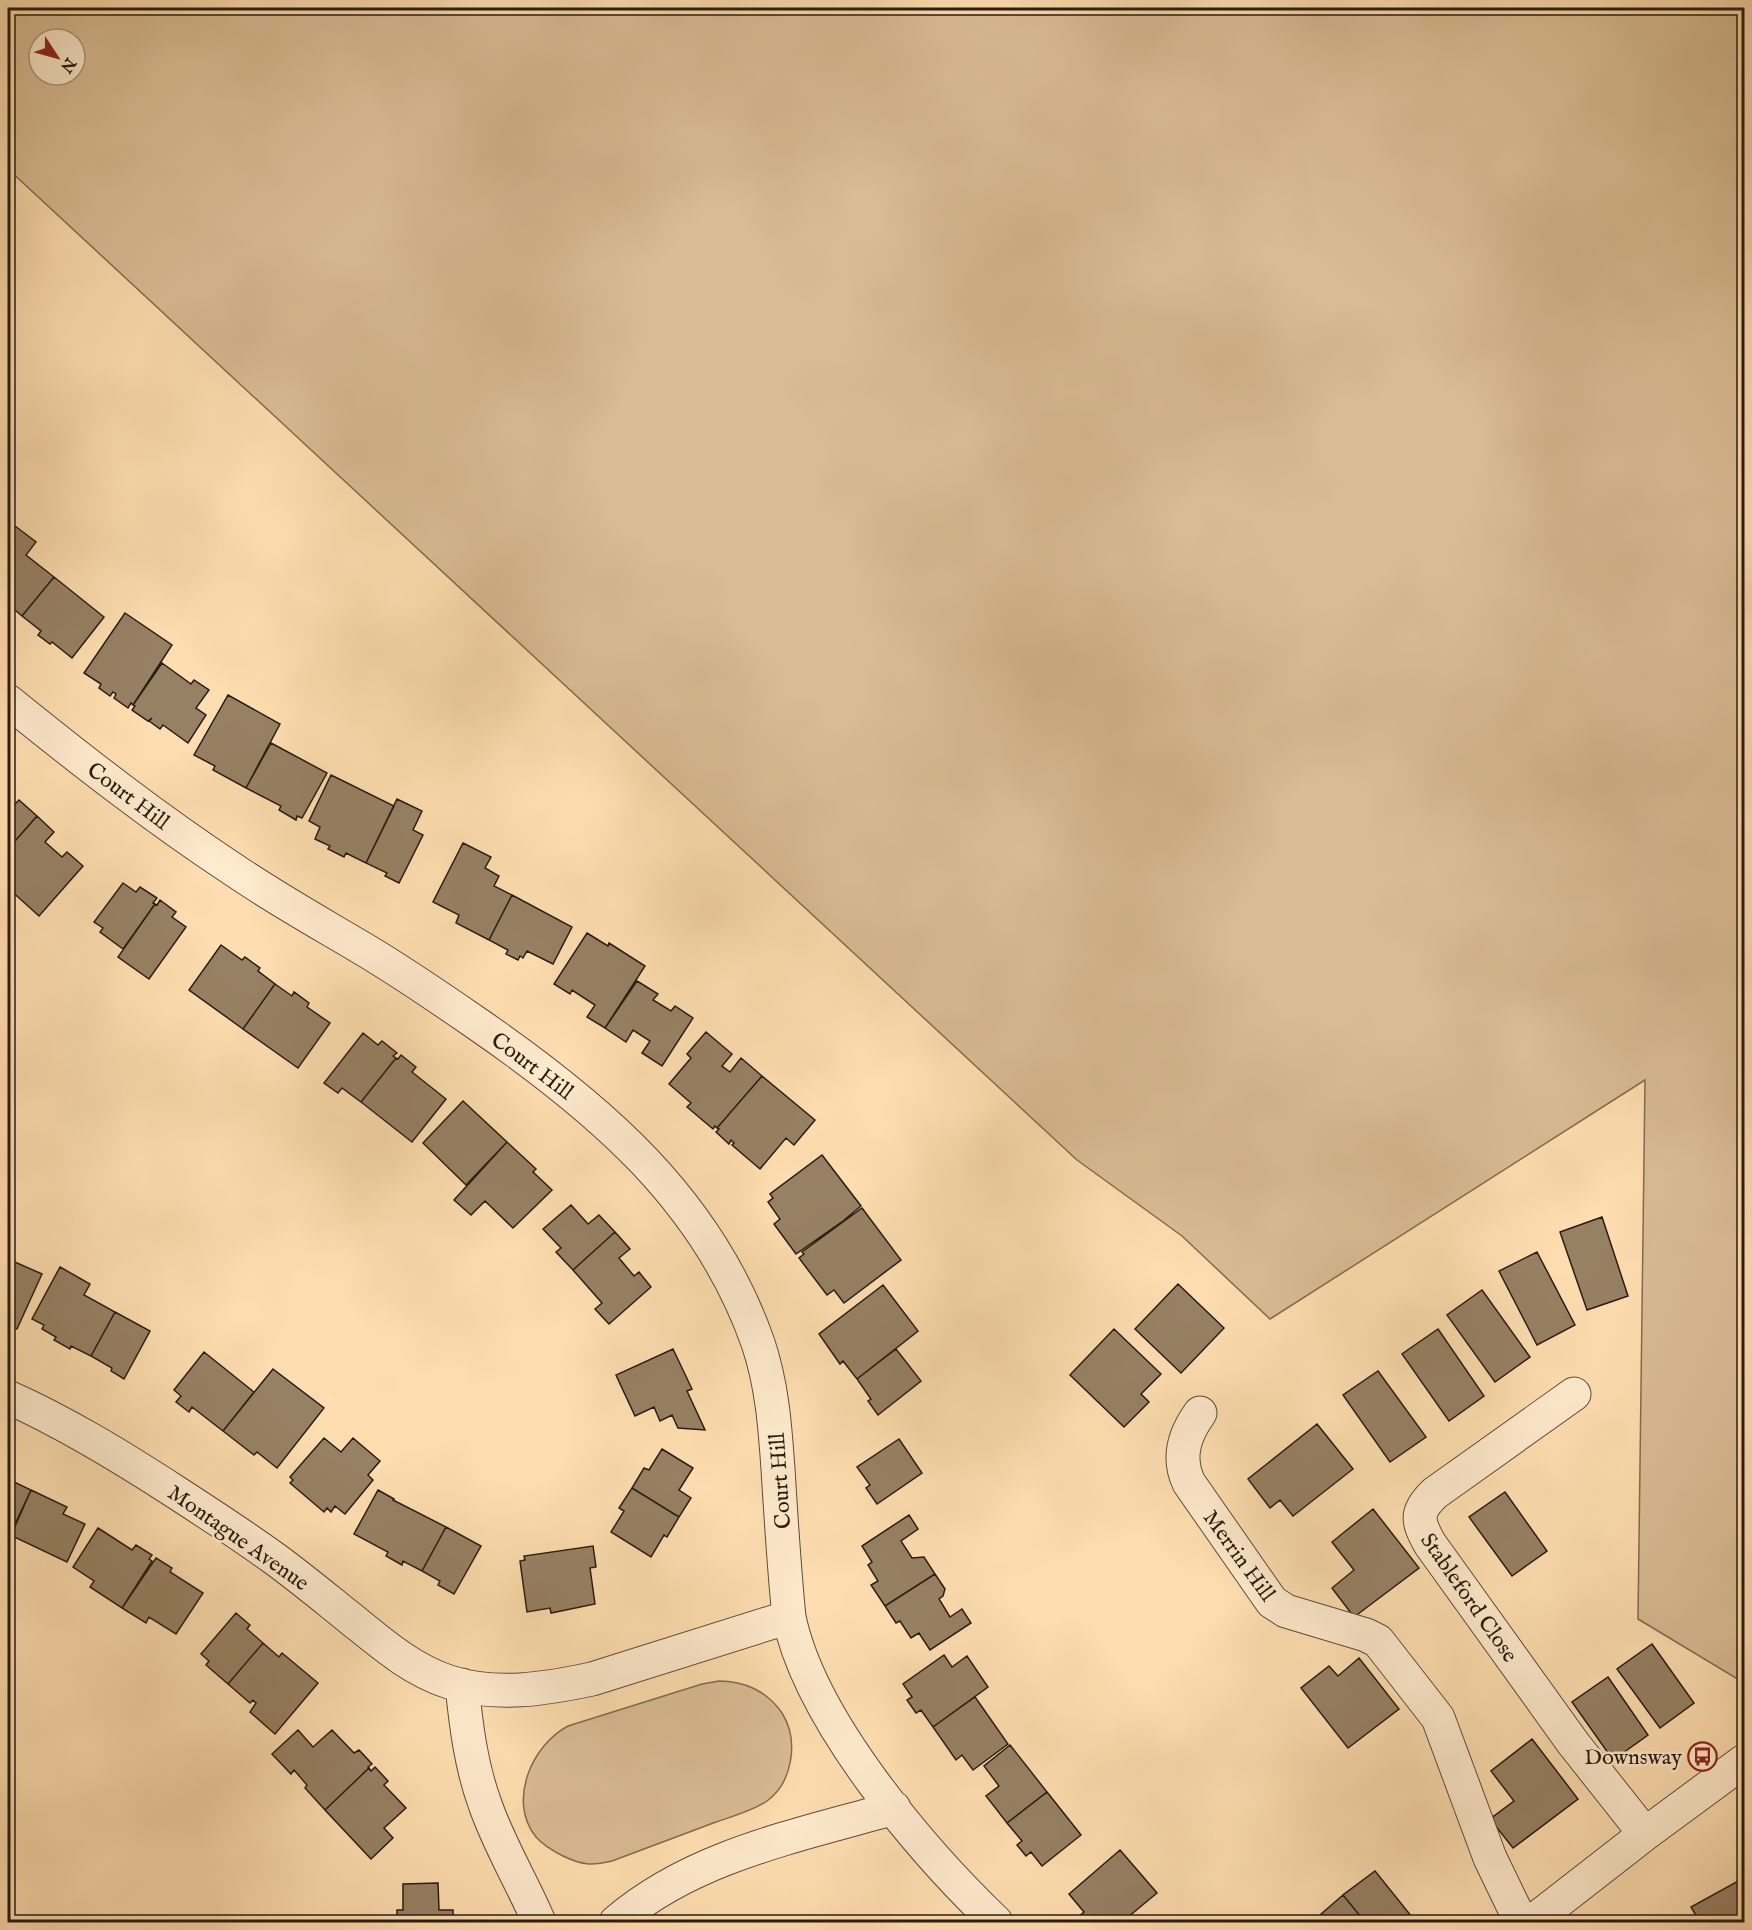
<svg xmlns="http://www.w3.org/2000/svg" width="1752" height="1930" viewBox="0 0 1752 1930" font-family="'IM FELL English',serif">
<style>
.green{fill:#dabd95;stroke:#816c53;stroke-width:1.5;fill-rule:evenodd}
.building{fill:#978164;stroke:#281c11;stroke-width:1.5}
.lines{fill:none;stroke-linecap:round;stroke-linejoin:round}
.minor-casing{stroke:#5e4c39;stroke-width:35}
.minor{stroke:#feeacc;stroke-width:33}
.labels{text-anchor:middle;stroke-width:5;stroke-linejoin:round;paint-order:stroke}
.street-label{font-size:22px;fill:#281c11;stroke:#feeacc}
.poi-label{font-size:22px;fill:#281c11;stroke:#feeacc;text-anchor:end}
</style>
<rect width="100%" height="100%" fill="#fedeb0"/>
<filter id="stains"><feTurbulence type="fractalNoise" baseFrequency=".00333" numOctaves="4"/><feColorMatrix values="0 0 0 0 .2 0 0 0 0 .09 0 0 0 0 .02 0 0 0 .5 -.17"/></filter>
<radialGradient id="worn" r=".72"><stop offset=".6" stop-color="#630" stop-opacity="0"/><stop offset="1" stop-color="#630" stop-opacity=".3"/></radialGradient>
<path class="green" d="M 8,8 L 1744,8 L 1744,1683 L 1638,1619 L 1645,1080 L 1270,1319 L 1182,1236 L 1077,1160 L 8,169 ZM 39,39 L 75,39 L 75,75 L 39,75 Z
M 719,1681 C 744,1681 767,1691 782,1713 C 799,1740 793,1782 767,1801 C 753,1811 733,1816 716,1822 C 682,1835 647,1848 612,1861 C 591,1866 582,1865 563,1856 C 553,1851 543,1845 536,1837 C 507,1801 532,1745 568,1726 L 702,1684 Z"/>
<path class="building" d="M 15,526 L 36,542 L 26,555 L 54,577 L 22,616 L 8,604 L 8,535 Z
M 54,577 L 104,617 L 72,658 L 52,642 L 50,644 L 38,635 L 41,631 L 22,616 Z
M 125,613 L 172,645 L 133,705 L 131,703 L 128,708 L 114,698 L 116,694 L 113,692 L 110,696 L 99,688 L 101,684 L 84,673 Z
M 162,663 L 191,684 L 194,680 L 209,690 L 196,708 L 206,715 L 188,743 L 163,725 L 160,729 L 149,721 L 152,718 L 148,721 L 132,710 L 135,706 L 133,705 Z
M 228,695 L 280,724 L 246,788 L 213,770 L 215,766 L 194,755 Z
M 271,743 L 327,773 L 302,818 L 297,816 L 296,820 L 279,810 L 281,806 L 246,788 Z
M 331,775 L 394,806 L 366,863 L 346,853 L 344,857 L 328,849 L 330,846 L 315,839 L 320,827 L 309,821 Z
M 8,797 L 15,804 L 19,800 L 37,816 L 8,849 Z
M 397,799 L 422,811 L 413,830 L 423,835 L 399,883 L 385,876 L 387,873 L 366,863 Z
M 37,816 L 54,832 L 45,842 L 62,857 L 67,852 L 83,866 L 39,916 L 8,888 L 8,849 Z
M 463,843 L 491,857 L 485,868 L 499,876 L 494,886 L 512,895 L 489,940 L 456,923 L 459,915 L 433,902 Z
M 123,883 L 136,892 L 140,887 L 157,898 L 153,903 L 155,904 L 123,949 L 100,932 L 103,928 L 94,922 Z
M 512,895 L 572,927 L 553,964 L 527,951 L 523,958 L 520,956 L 518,960 L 506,954 L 508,950 L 489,940 Z
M 160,900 L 176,912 L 172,917 L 186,927 L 149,979 L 118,957 L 155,904 L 157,905 Z
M 587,933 L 608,946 L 609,943 L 645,966 L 605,1028 L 587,1017 L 595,1005 L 572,990 L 570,994 L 554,984 Z
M 221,945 L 242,960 L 245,957 L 260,968 L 258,971 L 275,984 L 243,1029 L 189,990 Z
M 637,981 L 658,994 L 653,1000 L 671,1011 L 675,1006 L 693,1018 L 662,1066 L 642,1053 L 650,1041 L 633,1030 L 626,1042 L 605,1028 Z
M 275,984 L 292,996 L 294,992 L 309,1003 L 307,1007 L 330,1023 L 298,1068 L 243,1029 Z
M 706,1032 L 732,1054 L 722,1066 L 730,1072 L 741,1058 L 762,1076 L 717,1128 L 715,1126 L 713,1129 L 687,1107 L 691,1103 L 669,1084 L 691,1058 L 687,1054 Z
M 363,1033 L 378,1045 L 382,1041 L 397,1053 L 393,1056 L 396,1058 L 361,1102 L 342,1088 L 338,1093 L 324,1083 Z
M 401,1055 L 416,1067 L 412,1072 L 446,1099 L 412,1142 L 361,1102 L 396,1058 L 398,1059 Z
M 762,1076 L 815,1120 L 794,1145 L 786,1138 L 760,1169 L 732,1145 L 734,1143 L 731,1140 L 729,1144 L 716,1132 L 719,1129 L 717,1128 Z
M 463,1101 L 507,1142 L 466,1185 L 423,1143 Z
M 507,1142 L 536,1169 L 533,1172 L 552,1190 L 513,1228 L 485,1201 L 471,1215 L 454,1200 Z
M 822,1155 L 861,1206 L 843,1221 L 796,1254 L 774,1224 L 780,1219 L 768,1202 L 773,1198 L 770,1194 Z
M 571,1205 L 588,1224 L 599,1215 L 615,1232 L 573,1270 L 556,1252 L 561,1248 L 543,1229 Z
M 862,1208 L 901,1260 L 844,1303 L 834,1290 L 827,1295 L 799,1258 L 804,1254 L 802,1252 Z
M 1602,1217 L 1628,1296 L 1587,1310 L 1560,1232 Z
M 615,1232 L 630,1249 L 619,1258 L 634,1276 L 639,1272 L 651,1287 L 609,1324 L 595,1309 L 602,1303 L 573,1270 Z
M 1537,1252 L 1575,1325 L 1537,1345 L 1499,1271 Z
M 8,1259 L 42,1274 L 17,1329 L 8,1324 Z
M 60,1267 L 90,1284 L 84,1295 L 115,1312 L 91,1356 L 71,1346 L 70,1349 L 54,1340 L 56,1337 L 42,1329 L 44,1325 L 32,1319 Z
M 1178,1284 L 1224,1328 L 1181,1373 L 1135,1329 Z
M 883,1285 L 918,1331 L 857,1379 L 843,1361 L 840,1364 L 819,1334 Z
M 1482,1290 L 1530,1357 L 1495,1382 L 1447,1315 Z
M 115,1312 L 150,1331 L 124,1379 L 111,1371 L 112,1368 L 91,1356 Z
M 1114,1329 L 1161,1374 L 1141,1394 L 1149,1402 L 1124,1427 L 1070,1375 Z
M 1438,1329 L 1484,1396 L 1449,1421 L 1402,1354 Z
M 673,1349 L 692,1389 L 687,1391 L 705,1430 L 678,1428 L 672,1415 L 660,1421 L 654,1407 L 635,1416 L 616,1375 Z
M 896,1349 L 921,1381 L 878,1415 L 868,1401 L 871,1399 L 857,1379 Z
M 204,1352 L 254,1392 L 223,1431 L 192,1407 L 189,1412 L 176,1402 L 181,1396 L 174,1390 Z
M 273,1369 L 324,1408 L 277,1468 L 257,1452 L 254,1455 L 223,1431 Z
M 1378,1371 L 1426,1437 L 1390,1462 L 1343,1395 Z
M 1317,1424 L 1353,1469 L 1293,1516 L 1280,1500 L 1270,1508 L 1248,1479 Z
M 324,1438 L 341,1452 L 353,1438 L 380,1461 L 368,1475 L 373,1480 L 345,1514 L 335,1506 L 331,1512 L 327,1508 L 324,1512 L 290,1483 L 293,1480 L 290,1477 Z
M 899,1439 L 922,1473 L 877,1504 L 866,1488 L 870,1485 L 857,1467 Z
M 662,1449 L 693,1468 L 679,1490 L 691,1498 L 679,1517 L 632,1488 L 644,1468 L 649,1470 Z
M 8,1479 L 31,1490 L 9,1540 L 8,1539 Z
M 632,1488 L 679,1517 L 667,1537 L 664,1535 L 651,1557 L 611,1532 L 624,1511 L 619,1508 Z
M 31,1490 L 67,1507 L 63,1514 L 85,1524 L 67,1562 L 10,1535 Z
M 378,1490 L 394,1499 L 393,1500 L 446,1527 L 422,1571 L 403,1561 L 402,1565 L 386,1556 L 388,1552 L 354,1534 Z
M 1505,1492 L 1547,1551 L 1512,1576 L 1469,1517 Z
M 1373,1509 L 1419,1568 L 1354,1617 L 1332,1588 L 1354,1570 L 1332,1542 Z
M 909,1515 L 918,1529 L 901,1541 L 912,1558 L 924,1557 L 935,1574 L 885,1606 L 871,1585 L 878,1581 L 868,1565 L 872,1562 L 862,1546 Z
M 446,1527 L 481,1546 L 454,1594 L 438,1585 L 440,1581 L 422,1571 Z
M 98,1528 L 132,1550 L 136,1545 L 152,1555 L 149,1559 L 152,1561 L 122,1608 L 90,1587 L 94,1581 L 73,1567 Z
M 593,1546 L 596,1567 L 590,1568 L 595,1604 L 551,1613 L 550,1608 L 527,1612 L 520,1561 L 525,1560 L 524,1556 Z
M 156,1558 L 172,1568 L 170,1572 L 203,1593 L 176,1634 L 149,1617 L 146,1623 L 122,1608 Z
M 935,1574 L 945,1589 L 943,1596 L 939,1599 L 950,1617 L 962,1609 L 971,1623 L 930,1650 L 919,1633 L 911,1638 L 900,1621 L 896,1623 L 885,1606 Z
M 236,1613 L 250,1625 L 247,1629 L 263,1643 L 228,1684 L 206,1665 L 209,1661 L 201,1654 Z
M 263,1643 L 279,1657 L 282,1653 L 318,1683 L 275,1734 L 250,1712 L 256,1703 L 253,1700 L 250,1703 L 228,1684 Z
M 1652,1644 L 1694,1703 L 1660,1728 L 1617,1669 Z
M 944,1655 L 952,1667 L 967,1656 L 988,1687 L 933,1727 L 921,1710 L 916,1713 L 907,1700 L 912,1697 L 903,1684 Z
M 1359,1658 L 1399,1709 L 1348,1748 L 1301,1688 L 1329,1666 L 1338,1676 Z
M 1608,1677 L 1648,1735 L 1613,1760 L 1572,1702 Z
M 975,1697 L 1008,1744 L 973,1770 L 962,1755 L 956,1760 L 933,1727 Z
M 298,1730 L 313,1747 L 332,1730 L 354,1753 L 359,1750 L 372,1764 L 368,1767 L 369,1768 L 325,1810 L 305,1788 L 307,1785 L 294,1770 L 291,1774 L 272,1754 Z
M 1532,1739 L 1578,1799 L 1513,1848 L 1490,1819 L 1514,1801 L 1491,1771 Z
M 1010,1745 L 1047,1792 L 1007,1823 L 986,1796 L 999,1786 L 984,1766 Z
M 375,1767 L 388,1781 L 384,1785 L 406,1808 L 384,1828 L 393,1838 L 371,1859 L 325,1810 L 369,1768 L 371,1771 Z
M 1047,1792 L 1081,1835 L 1042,1866 L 1031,1852 L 1026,1856 L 1017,1845 L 1022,1841 L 1007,1823 Z
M 1120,1850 L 1157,1893 L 1122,1922 L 1081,1922 L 1077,1918 L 1084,1912 L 1069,1894 Z
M 1375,1871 L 1412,1917 L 1405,1922 L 1365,1922 L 1343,1895 Z
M 1740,1880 L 1744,1888 L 1744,1922 L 1700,1922 L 1691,1907 Z
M 438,1883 L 439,1910 L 453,1910 L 453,1922 L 397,1922 L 397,1910 L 403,1910 L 403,1884 Z
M 1343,1895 L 1365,1922 L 1316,1922 L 1323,1916 L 1321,1914 Z"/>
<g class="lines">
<defs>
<path id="minor" d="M 8,701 C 81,760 155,818 234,870 C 275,898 318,922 360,947 C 401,971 440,998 479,1025 C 599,1108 708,1200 758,1343 C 772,1384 775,1426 778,1469 C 781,1518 784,1568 789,1617 C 810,1720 921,1850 996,1922
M 1574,1394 L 1435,1493 C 1415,1512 1417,1521 1430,1544 L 1573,1743 L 1645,1834
M 8,1397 C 66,1423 120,1456 174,1491 C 208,1513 242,1535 275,1559 C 301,1578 325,1598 350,1618 C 381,1643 410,1669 449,1682 C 496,1697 545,1689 592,1679 L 789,1617
M 1200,1413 C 1184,1435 1177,1458 1189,1483 L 1272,1602 L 1286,1611 L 1366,1635 L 1378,1641 L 1438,1718 L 1490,1858 L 1521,1922
M 462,1685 C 466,1725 471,1766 485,1804 C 499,1845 522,1882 539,1922
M 616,1922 C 694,1855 798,1836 894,1808
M 1532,1922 L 1645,1834 L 1744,1761"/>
</defs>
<use href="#minor" class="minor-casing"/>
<use href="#minor" class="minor"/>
</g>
<defs>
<symbol id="bus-ring" viewBox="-11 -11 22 22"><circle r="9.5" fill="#feeacc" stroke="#8f2418" stroke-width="1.5"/><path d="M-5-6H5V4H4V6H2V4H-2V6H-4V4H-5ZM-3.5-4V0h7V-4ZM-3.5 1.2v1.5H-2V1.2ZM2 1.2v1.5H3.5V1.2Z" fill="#8f2418"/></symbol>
</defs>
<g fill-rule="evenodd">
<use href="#bus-ring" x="1686" y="1740" width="33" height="33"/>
</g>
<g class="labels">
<g class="street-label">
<text transform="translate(129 795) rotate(37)" y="8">Court Hill</text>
<text transform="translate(533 1065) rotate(37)" y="8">Court Hill</text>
<text transform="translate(779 1481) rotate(-94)" y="8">Court Hill</text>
<text transform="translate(239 1537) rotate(35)" y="8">Montague Avenue</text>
<text transform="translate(1240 1555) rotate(54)" y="8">Merrin Hill</text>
<text transform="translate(1470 1597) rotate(55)" y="8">Stableford Close</text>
</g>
<g class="poi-label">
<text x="1682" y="1764">Downsway</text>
</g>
</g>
<rect width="1752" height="1930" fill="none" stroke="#fedeb0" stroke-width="30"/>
<rect x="9" y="9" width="1734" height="1912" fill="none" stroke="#281c11" stroke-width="3"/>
<rect x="15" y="15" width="1722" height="1900" fill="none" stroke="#281c11" stroke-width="1.5"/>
<g transform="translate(57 57) rotate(126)"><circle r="28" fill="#feeacc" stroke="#a89881" stroke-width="1.5"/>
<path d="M0-4.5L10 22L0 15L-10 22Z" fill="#8f2418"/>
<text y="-9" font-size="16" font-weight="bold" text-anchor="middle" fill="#281c11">N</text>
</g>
<rect width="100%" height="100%" filter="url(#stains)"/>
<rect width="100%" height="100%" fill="url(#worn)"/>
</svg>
